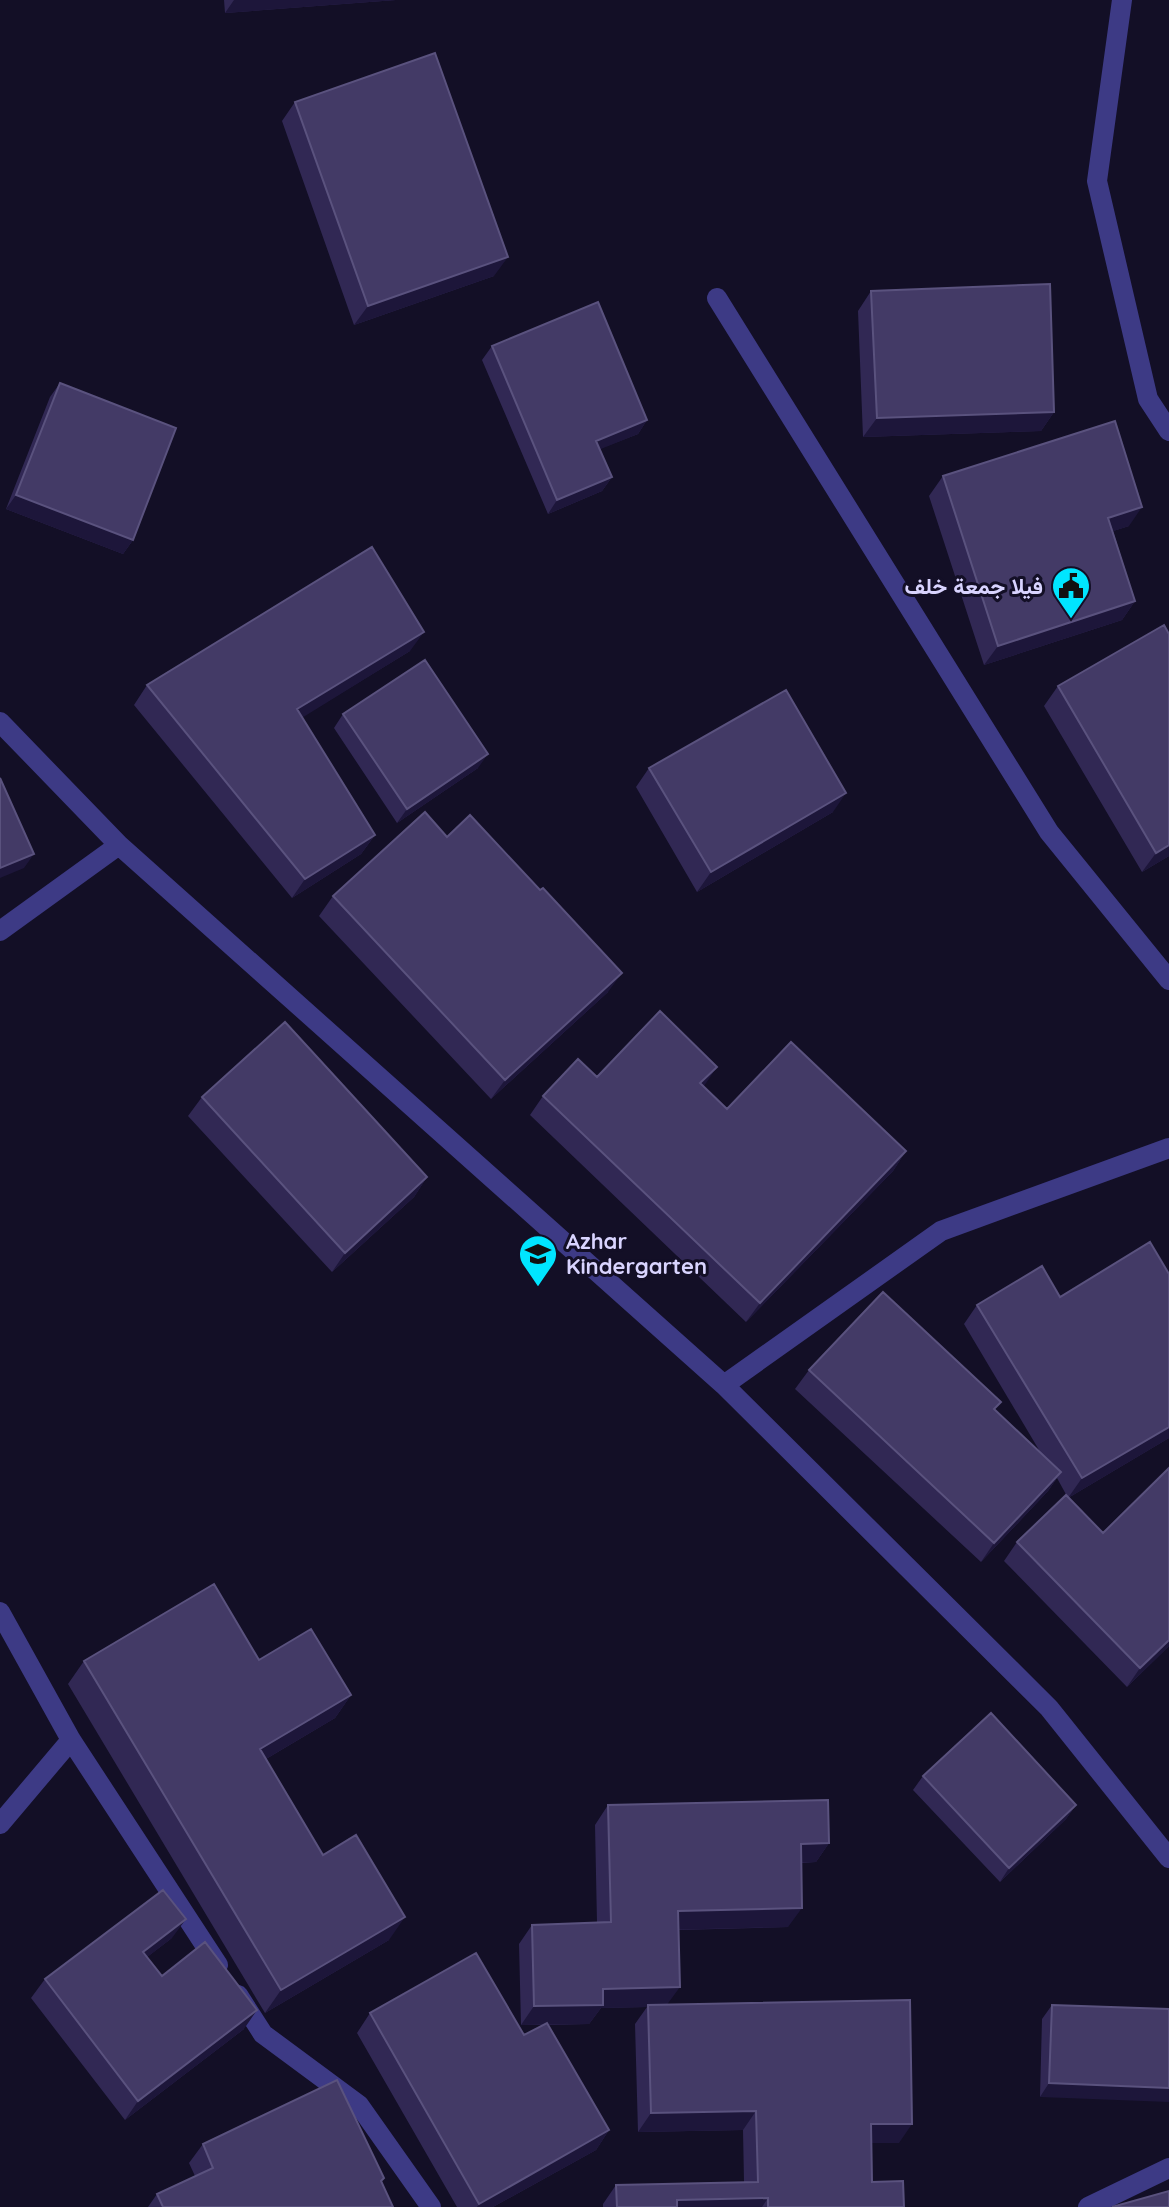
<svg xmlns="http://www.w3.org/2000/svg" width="1169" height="2207" viewBox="0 0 1169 2207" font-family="Quicksand,Vazirmatn,sans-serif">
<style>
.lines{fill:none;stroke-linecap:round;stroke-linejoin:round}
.minor{stroke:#3d3a85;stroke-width:20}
.wall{fill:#312854}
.shaded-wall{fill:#1d163a}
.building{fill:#433a66;stroke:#5a527e;stroke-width:2}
.labels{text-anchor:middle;stroke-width:6;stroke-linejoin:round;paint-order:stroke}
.poi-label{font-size:22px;font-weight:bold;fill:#d9d4ff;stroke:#130f26;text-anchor:end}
</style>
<rect width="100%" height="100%" fill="#130f26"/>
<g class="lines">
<path class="minor" d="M 1122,0 L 1097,181 L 1148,399 L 1169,431
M 717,298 L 1049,832 L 1169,980
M 0,722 L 119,845
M 0,931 L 119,845 L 724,1385 L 1049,1708 L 1169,1858
M 724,1385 L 941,1231 L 1169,1148
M 0,1612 L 71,1740 L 218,1965
M 0,1824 L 71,1740
M 238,1995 L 263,2034 L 359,2105 L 431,2207
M 1088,2207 L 1169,2168"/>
</g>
<path class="wall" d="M 224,0 L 396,0 L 225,13 Z
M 295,102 L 494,276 L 354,325 L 282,121 Z
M 871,291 L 1054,412 L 1041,431 L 863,437 L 858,311 Z
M 492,346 L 647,420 L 638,434 L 599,449 L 612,477 L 602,491 L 548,514 L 482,360 Z
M 60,383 L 133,540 L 123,554 L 6,509 L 50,397 Z
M 943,476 L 1129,526 L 1113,531 L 1135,601 L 1122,620 L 984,665 L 929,496 Z
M 410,651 L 302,717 L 375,835 L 361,854 L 292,898 L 134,705 L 147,685 Z
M 1058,686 L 1169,856 L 1142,872 L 1044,706 Z
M 343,714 L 478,768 L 397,823 L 334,728 Z
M 649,768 L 833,812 L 697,892 L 636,787 Z
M 447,837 L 608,992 L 491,1099 L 319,916 L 333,896 Z
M 597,1077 L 703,1086 L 727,1109 L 906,1151 L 893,1171 L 746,1322 L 530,1115 L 543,1096 Z
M 202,1097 L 427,1177 L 414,1197 L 332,1272 L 188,1116 Z
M 1060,1297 L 1169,1438 L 1068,1498 L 1057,1478 L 1048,1491 L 981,1562 L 795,1389 L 809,1370 L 1042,1455 L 964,1324 L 977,1305 Z
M 1017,1542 L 1169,1646 L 1127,1687 L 1004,1561 Z
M 259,1660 L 351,1695 L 335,1718 L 266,1759 L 323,1855 L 389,1940 L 265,2013 L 68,1684 L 84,1661 Z
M 923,1776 L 1076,1805 L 1066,1819 L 1000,1882 L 913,1790 Z
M 608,1805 L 829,1843 L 816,1862 L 801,1863 L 788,1927 L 678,1930 L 667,2005 L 899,2143 L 872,2143 L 872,2182 L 904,2207 L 603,2207 L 603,2204 L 616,2185 L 744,2182 L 743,2130 L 638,2132 L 635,2024 L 647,2007 L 601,2008 L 589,2024 L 548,2025 L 609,2130 L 596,2150 L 493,2207 L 457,2207 L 357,2033 L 370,2013 L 524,2035 L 543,2025 L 521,2025 L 519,1944 L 532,1925 L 597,1923 L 595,1825 Z
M 172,1938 L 147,1957 L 162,1976 L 244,2029 L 125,2120 L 31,1998 L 45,1979 Z
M 1052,2005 L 1169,2009 L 1040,2097 L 1042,2019 Z
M 203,2144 L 382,2182 L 393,2207 L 148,2207 L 157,2194 L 195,2176 L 189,2163 Z"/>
<path class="shaded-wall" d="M 234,0 L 396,0 L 225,13 Z
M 508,257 L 494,276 L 354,325 L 368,306 Z
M 1054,412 L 1041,431 L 863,437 L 877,418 Z
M 647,420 L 638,434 L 586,455 L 596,441 Z
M 612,477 L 602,491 L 548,514 L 557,500 Z
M 16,495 L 133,540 L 123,554 L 6,509 Z
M 1142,507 L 1129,526 L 1095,537 L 1108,518 Z
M 1135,601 L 1122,620 L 984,665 L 998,646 Z
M 424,632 L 410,651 L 284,729 L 297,709 Z
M 488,754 L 478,768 L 397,823 L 407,809 Z
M 846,793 L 833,812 L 697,892 L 711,872 Z
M 375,835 L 361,854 L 292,898 L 305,879 Z
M 1169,845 L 1169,856 L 1142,872 L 1156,853 Z
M 34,854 L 24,868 L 0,878 L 0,868 Z
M 622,973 L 608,992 L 491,1099 L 505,1080 Z
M 717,1067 L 704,1086 L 687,1103 L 700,1083 Z
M 906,1151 L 893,1171 L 746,1322 L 760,1303 Z
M 427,1177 L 414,1197 L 332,1272 L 345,1253 Z
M 1169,1427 L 1169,1438 L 1068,1498 L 1082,1478 Z
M 1061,1472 L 1048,1491 L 981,1562 L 994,1543 Z
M 1169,1640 L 1169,1646 L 1127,1687 L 1140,1668 Z
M 351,1695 L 335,1718 L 244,1772 L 260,1749 Z
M 1076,1805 L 1066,1819 L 1000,1882 L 1009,1868 Z
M 829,1843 L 816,1862 L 787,1863 L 801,1844 Z
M 802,1908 L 788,1927 L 664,1930 L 678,1911 Z
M 405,1917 L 389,1940 L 265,2013 L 281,1990 Z
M 186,1919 L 172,1938 L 129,1971 L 143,1952 Z
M 680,1987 L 666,2006 L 648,2005 L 647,2007 L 601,2008 L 589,2024 L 521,2025 L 534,2006 L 603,1989 Z
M 257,2010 L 244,2029 L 125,2120 L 138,2101 Z
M 1049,2083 L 1169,2088 L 1169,2102 L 1040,2097 Z
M 756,2111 L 743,2130 L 638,2132 L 651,2113 Z
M 871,2124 L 912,2124 L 899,2143 L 858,2143 Z
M 609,2130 L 596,2150 L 493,2207 L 477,2207 L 479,2204 Z
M 768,2198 L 762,2207 L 672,2207 L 677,2200 Z"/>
<path class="building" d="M 435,53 L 508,257 L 368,306 L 295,102 Z
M 1050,284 L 1054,412 L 877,418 L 871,291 Z
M 598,302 L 647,420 L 596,441 L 612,477 L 557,500 L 492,346 Z
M 60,383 L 176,428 L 133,540 L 16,495 Z
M 1115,421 L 1142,507 L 1108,518 L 1135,601 L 998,646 L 943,476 Z
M 372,547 L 424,632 L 297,709 L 375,835 L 305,879 L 147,685 Z
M 1164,625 L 1169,634 L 1169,845 L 1156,853 L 1058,686 Z
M 425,660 L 488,754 L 407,809 L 343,714 Z
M 786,690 L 846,793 L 711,872 L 649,768 Z
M 0,778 L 34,854 L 0,868 Z
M 425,812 L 447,837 L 470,815 L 540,890 L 543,888 L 622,973 L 505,1080 L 333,896 Z
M 660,1011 L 717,1067 L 700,1083 L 727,1109 L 791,1042 L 906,1151 L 760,1303 L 543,1096 L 578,1059 L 597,1077 Z
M 285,1022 L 427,1177 L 345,1253 L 202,1097 Z
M 1150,1242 L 1169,1274 L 1169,1427 L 1082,1478 L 977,1305 L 1042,1266 L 1060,1297 Z
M 883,1292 L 1001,1402 L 994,1409 L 1061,1472 L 994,1543 L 809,1370 Z
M 1169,1468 L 1169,1640 L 1140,1668 L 1017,1542 L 1066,1495 L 1103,1533 Z
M 214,1584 L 259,1660 L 311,1629 L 351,1695 L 260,1749 L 323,1855 L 356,1835 L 405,1917 L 281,1990 L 84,1661 Z
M 991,1713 L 1076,1805 L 1009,1868 L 923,1776 Z
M 828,1800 L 829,1843 L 801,1844 L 802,1908 L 678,1911 L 680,1987 L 603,1989 L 603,2005 L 534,2006 L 532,1925 L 611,1922 L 608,1805 Z
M 163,1890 L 186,1919 L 143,1952 L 162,1976 L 205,1942 L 257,2010 L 138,2101 L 45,1979 Z
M 476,1953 L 524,2035 L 547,2023 L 609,2130 L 479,2204 L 370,2013 Z
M 910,2000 L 912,2124 L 871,2124 L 872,2182 L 903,2181 L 904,2207 L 768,2207 L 768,2198 L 677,2200 L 677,2207 L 617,2207 L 616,2185 L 758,2182 L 756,2111 L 651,2113 L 648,2005 Z
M 1052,2005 L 1169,2009 L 1169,2088 L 1049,2083 Z
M 337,2080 L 384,2178 L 381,2181 L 393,2207 L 163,2207 L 157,2194 L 213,2168 L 203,2144 Z
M 1169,2191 L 1169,2207 L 1112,2207 Z"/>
<defs>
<symbol id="civic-pin" viewBox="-11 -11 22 30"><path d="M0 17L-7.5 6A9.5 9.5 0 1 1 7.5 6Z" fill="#00e5ff" stroke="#130f26"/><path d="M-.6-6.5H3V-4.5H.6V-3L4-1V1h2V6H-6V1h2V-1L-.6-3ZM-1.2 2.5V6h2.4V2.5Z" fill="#111"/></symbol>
<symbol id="school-pin" viewBox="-11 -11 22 30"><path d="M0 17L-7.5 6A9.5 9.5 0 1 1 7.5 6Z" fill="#00e5ff" stroke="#130f26"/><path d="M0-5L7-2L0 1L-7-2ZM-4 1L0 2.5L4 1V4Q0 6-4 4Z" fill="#111"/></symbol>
</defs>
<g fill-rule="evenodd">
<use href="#civic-pin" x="1049" y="564" width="44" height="60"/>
<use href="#school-pin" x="516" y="1232" width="44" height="60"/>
</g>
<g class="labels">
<g class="poi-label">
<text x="1043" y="594">فيلا جمعة خلف</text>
<text x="566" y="1249" text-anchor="start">Azhar<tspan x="566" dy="25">Kindergarten</tspan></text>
</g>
</g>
</svg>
